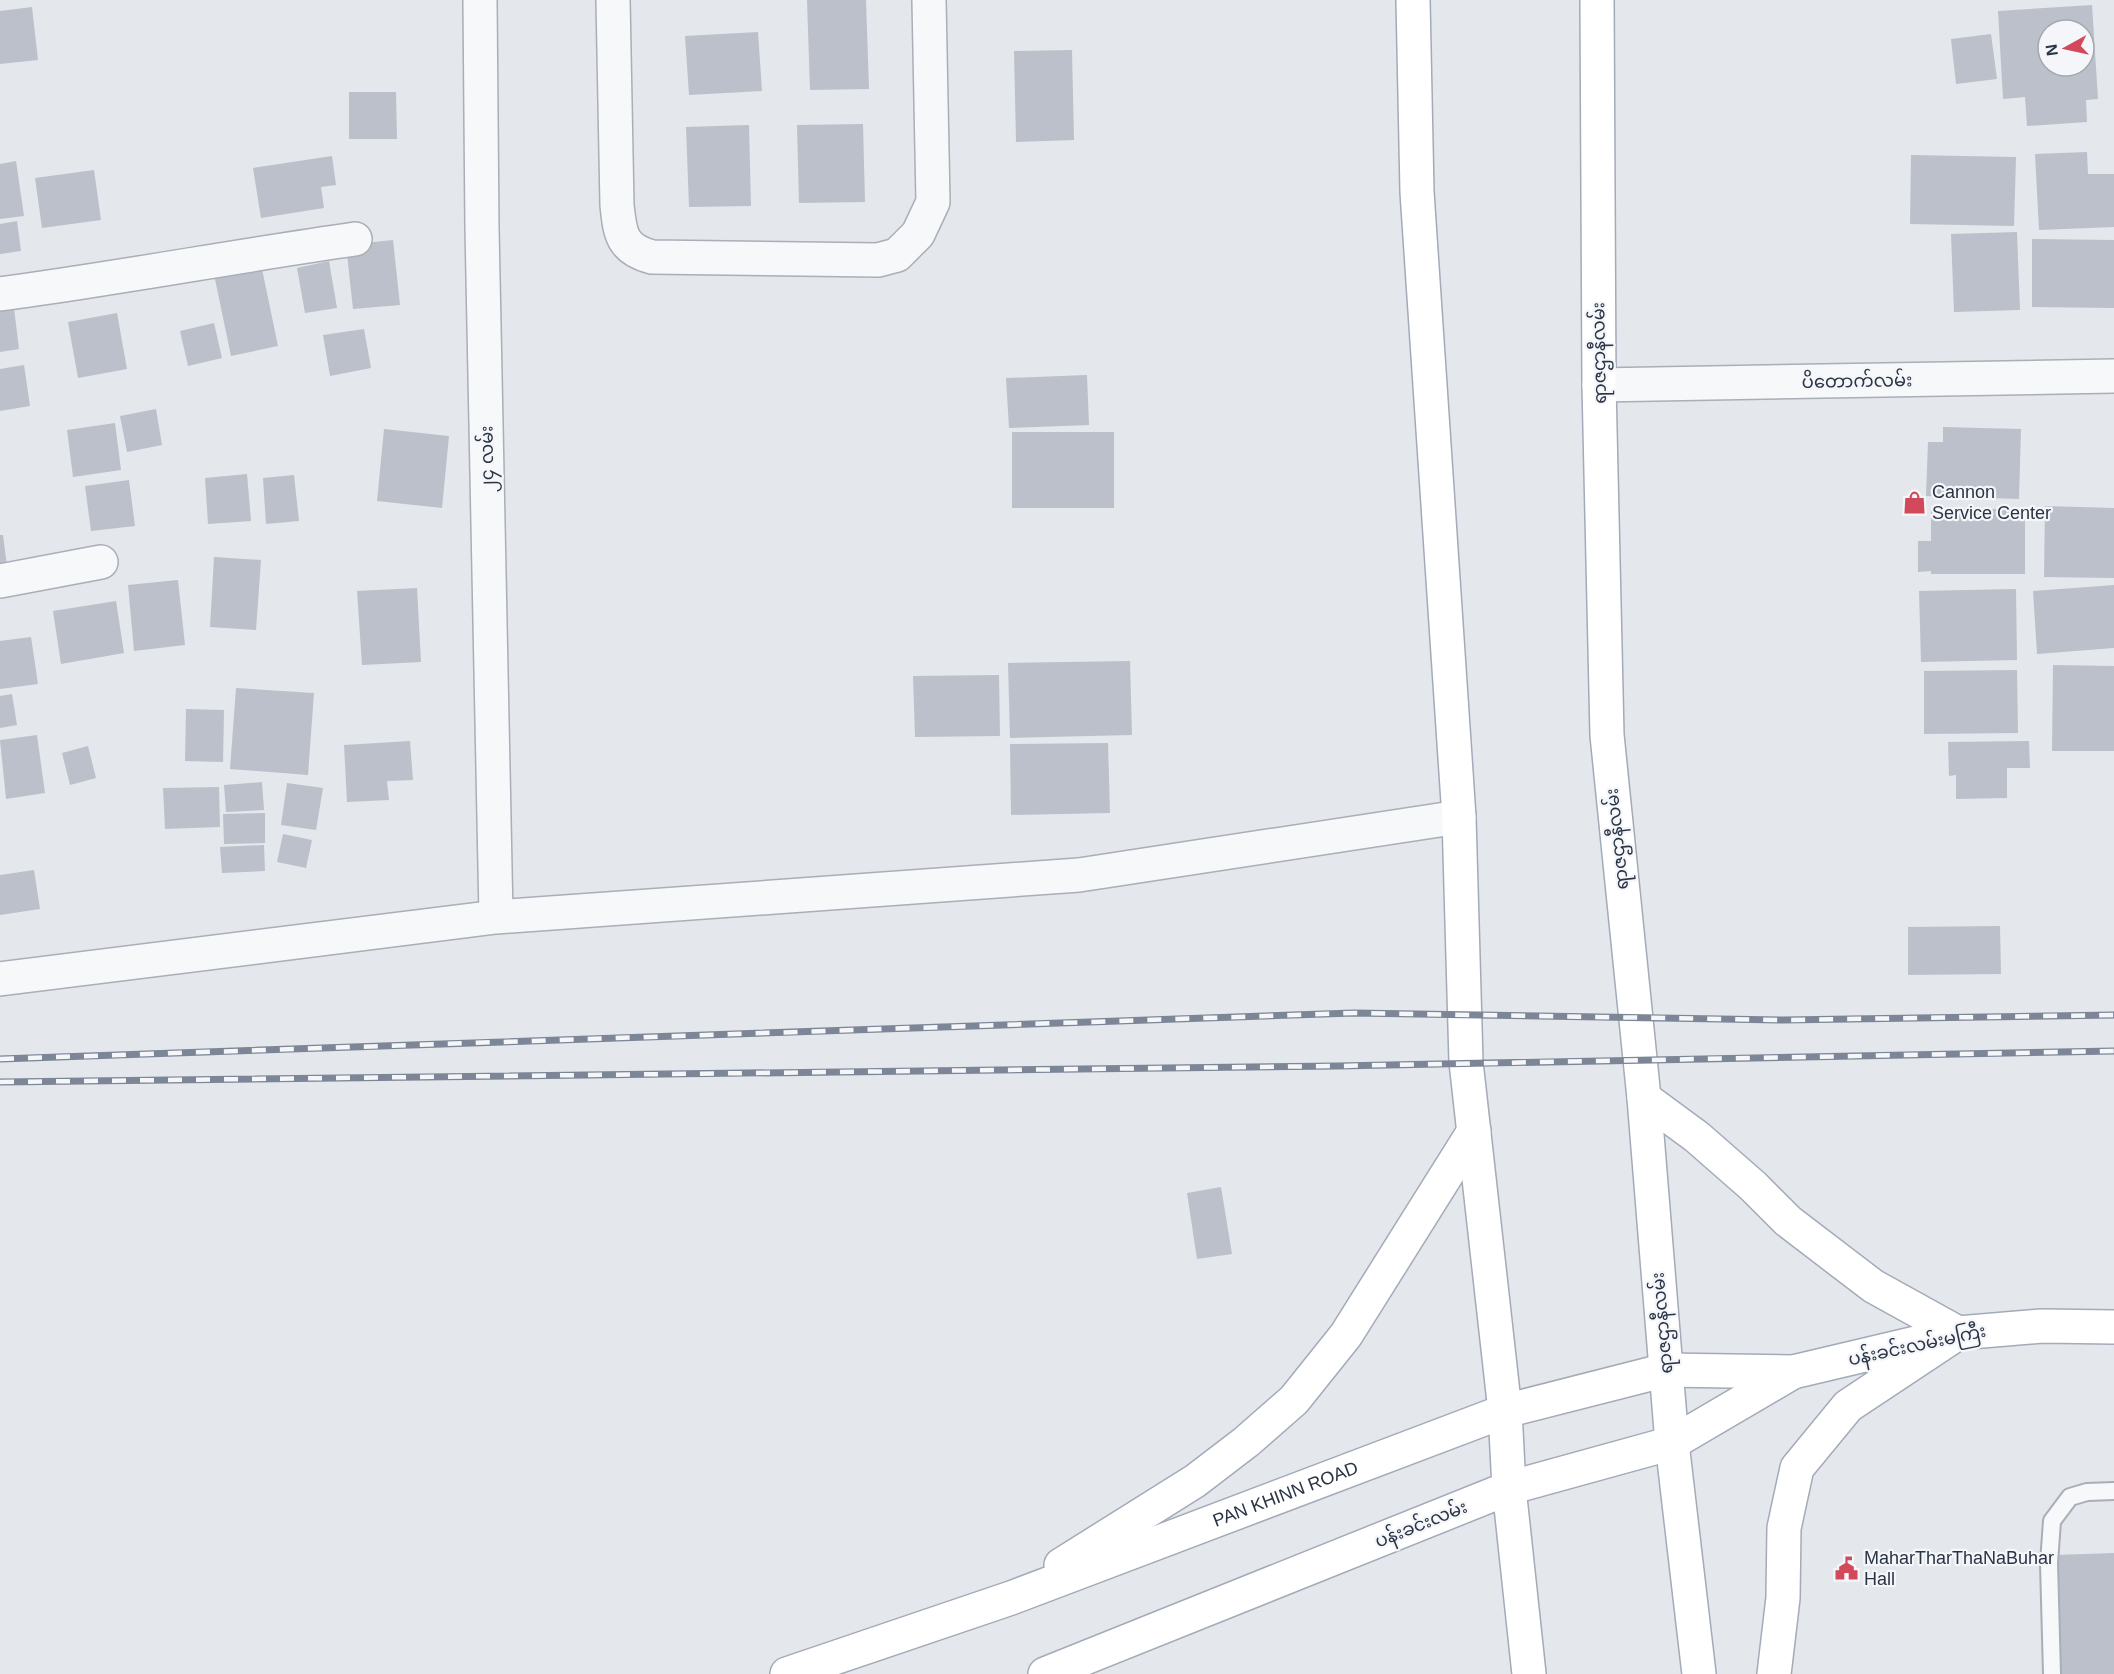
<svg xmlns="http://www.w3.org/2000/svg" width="2114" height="1674" viewBox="0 0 2114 1674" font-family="Helvetica,'Noto Sans Myanmar',sans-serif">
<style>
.building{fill:#bbc0ca;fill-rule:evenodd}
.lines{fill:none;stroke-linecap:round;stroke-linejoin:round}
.service-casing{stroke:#a9aeb7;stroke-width:20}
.minor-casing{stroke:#a9aeb7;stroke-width:36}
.primary-casing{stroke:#a3abb8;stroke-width:36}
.service{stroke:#f7f8fa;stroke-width:16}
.minor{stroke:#f7f8fa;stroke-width:33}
.primary{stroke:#fff;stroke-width:33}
.rail-casing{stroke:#7d8696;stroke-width:7}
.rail{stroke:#f4f6f9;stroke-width:4.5;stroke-dasharray:14;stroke-linecap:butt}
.labels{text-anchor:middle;stroke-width:4.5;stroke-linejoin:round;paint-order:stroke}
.street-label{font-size:18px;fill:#2b3445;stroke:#f4f6f9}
.poi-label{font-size:18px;fill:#2b3445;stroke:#f4f6f9;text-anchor:start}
</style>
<rect width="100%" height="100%" fill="#e4e7ec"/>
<path class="building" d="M 807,0 L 866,0 L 869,89 L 810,90 Z
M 2092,5 L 2098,99 L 2086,100 L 2087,122 L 2027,126 L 2025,97 L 2003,99 L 1998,11 ZM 2048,30 L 2084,30 L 2084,66 L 2048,66 Z
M 32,7 L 38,60 L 0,64 L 0,11 Z
M 758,32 L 762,91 L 689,95 L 685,36 Z
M 1991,34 L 1997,79 L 1956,84 L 1951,39 Z
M 1072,50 L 1074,140 L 1016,142 L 1014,51 Z
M 349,92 L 396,92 L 397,139 L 349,139 Z
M 863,124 L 865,202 L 799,203 L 797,125 Z
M 749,125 L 751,206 L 689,207 L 686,127 Z
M 2087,152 L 2088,174 L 2114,174 L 2114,227 L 2039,230 L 2035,154 Z
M 1911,155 L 2016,157 L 2014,226 L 1910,224 Z
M 332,156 L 336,185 L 321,187 L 324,208 L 261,218 L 253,168 Z
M 16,161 L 24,216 L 0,219 L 0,164 Z
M 94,170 L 101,220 L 42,228 L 35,178 Z
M 17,221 L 21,251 L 0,254 L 0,224 Z
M 2017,232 L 2020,310 L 1954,312 L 1951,234 Z
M 2032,239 L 2114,240 L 2114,308 L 2032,307 Z
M 393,240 L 400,305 L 353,309 L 346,245 Z
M 329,261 L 337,308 L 305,313 L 297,268 Z
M 262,269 L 278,346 L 231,356 L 215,279 Z
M 14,308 L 19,349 L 0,352 L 0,310 Z
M 117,313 L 127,369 L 78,378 L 68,322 Z
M 214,323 L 222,358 L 188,366 L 180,331 Z
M 364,329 L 371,368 L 330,376 L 323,335 Z
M 24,365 L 30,406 L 0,411 L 0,369 Z
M 1087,375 L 1089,425 L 1009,428 L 1006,378 Z
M 156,409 L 162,445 L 127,452 L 120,416 Z
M 115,423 L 121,470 L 73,477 L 67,430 Z
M 1943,427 L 2021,429 L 2019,499 L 1926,496 L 1928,442 L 1943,442 Z
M 384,429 L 449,436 L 442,508 L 377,501 Z
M 1012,432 L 1114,432 L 1114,508 L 1012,508 Z
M 247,474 L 251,521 L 208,524 L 205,478 Z
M 294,475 L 299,521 L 266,524 L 263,478 Z
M 129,480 L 135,526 L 91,531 L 85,486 Z
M 2045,506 L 2114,508 L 2114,578 L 2044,577 Z
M 1931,509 L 2025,509 L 2025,574 L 1931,574 L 1931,571 L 1918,572 L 1918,541 L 1931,541 Z
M 0,535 L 3,535 L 7,566 L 0,567 Z
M 214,557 L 261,560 L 256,630 L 210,627 Z
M 178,580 L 185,645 L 134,651 L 128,585 Z
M 2114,585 L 2114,648 L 2037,654 L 2033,591 Z
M 417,588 L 421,662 L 362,665 L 357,591 Z
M 2016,589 L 2017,660 L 1921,662 L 1919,591 Z
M 116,601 L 124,653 L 61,664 L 53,611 Z
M 31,637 L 38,684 L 0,689 L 0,641 Z
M 1130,661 L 1132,735 L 1010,738 L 1008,663 Z
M 2053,665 L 2114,666 L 2114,751 L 2052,751 Z
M 2017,670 L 2018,733 L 1924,734 L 1924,671 Z
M 999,675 L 1000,736 L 915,737 L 913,676 Z
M 236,688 L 314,693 L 308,775 L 230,769 Z
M 12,694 L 17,725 L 0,728 L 0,696 Z
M 186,709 L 224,710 L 223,762 L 185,761 Z
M 37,735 L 45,793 L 6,799 L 0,740 Z
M 410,741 L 413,780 L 387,781 L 389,800 L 347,802 L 344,745 Z
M 2029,741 L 2030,768 L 2007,768 L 2007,798 L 1956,799 L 1956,775 L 1949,776 L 1948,742 Z
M 1108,743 L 1110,813 L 1011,815 L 1010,744 Z
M 88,746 L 96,778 L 70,785 L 62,753 Z
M 262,782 L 264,810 L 226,812 L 224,785 Z
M 287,783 L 323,788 L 316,830 L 281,825 Z
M 219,787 L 220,827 L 165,829 L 163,788 Z
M 265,813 L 265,843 L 224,844 L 223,814 Z
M 283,834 L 312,840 L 306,868 L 277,862 Z
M 264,845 L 265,871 L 222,873 L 220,847 Z
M 34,870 L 40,909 L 0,915 L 0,875 Z
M 2000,926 L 2001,974 L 1908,975 L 1908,927 Z
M 1221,1187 L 1232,1254 L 1197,1259 L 1187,1193 Z
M 2114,1553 L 2114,1674 L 2059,1674 L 2055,1555 Z"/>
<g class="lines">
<defs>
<path id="service" d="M 2052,1674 L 2049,1563 L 2052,1521 L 2070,1497 L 2087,1492 L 2114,1491"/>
<path id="minor" d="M 480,0 L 482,228 L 496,917
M 613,0 L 617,205 C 620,233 621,249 652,257 L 878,260 L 897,255 L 918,234 L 933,202 L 929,0
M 0,294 C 119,278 236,256 355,239
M 1599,385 L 2114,376
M 0,581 L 101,562
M 0,979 L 496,917 L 1079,875 L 1459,817"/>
<g id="primary">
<path d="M 1413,0 L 1417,192 L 1459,817 L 1466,1062 L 1505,1411 L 1509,1488 L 1529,1674"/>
<path d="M 1597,0 L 1599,385 L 1607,735 L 1644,1098 L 1672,1443 L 1699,1674"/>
<path d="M 1644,1098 L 1697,1137 L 1753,1186 L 1788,1221 L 1873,1286 L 1958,1333 L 1848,1406 L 1797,1468 L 1784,1528 L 1783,1598 L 1774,1674"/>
<path d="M 1061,1565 L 1195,1481 L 1246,1442 L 1294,1400 L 1346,1335 L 1474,1131"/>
<path id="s1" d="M 787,1674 L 1011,1598 L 1505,1411 L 1666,1370 L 1793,1372 L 1958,1333 L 2042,1326 L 2114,1327"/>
<path d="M 1045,1674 L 1509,1488 L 1672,1443 L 1793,1372"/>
</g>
</defs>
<use href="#service" class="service-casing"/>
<use href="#minor" class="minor-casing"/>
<use href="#primary" class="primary-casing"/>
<use href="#service" class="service"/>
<use href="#minor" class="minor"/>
<use href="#primary" class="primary"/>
<defs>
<path id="rail" d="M 0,1059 L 1354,1013 L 1784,1020 L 2114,1015
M 0,1082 L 1338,1066 L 2114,1051"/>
</defs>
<use href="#rail" class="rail-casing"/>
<use href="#rail" class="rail"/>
</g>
<defs>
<symbol id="shop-bare" viewBox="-9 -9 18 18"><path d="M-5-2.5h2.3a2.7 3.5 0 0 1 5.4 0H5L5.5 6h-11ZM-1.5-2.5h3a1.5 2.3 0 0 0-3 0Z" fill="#d1495b" stroke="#f4f6f9" stroke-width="2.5" paint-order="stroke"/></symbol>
<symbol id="civic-bare" viewBox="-9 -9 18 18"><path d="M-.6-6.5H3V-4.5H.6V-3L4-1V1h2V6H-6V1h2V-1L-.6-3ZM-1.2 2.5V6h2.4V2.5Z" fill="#d1495b" stroke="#f4f6f9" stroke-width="2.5" paint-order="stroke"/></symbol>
</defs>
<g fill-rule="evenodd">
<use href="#shop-bare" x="1898" y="486" width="33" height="33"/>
<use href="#civic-bare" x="1830" y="1552" width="33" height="33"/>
</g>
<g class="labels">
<g class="street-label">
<text transform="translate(1599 353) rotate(-91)" y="6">ရာဇဌာနီလမ်း</text>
<text transform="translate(1857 381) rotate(-1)" y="6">ပိတောက်လမ်း</text>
<text transform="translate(487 459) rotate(-91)" y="6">၂၄ လမ်း</text>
<text transform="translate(1617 839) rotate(-96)" y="6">ရာဇဌာနီလမ်း</text>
<text transform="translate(1662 1323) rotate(-95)" y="6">ရာဇဌာနီလမ်း</text>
<text transform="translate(1917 1345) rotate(-12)" y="6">ပန်းခင်းလမ်းမကြီး</text>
<text dy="6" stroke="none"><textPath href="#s1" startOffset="530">PAN KHINN ROAD</textPath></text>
<text transform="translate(1421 1524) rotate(-22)" y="6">ပန်းခင်းလမ်း</text>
</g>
<g class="poi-label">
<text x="1932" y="498">Cannon<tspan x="1932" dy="21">Service Center</tspan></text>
<text x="1864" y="1564">MaharTharThaNaBuhar<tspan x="1864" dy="21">Hall</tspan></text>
</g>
</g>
<g transform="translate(2066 48) rotate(262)"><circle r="28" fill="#f4f6f9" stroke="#a4a8b1" stroke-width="1.5"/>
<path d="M0-4.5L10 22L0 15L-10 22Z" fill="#d1495b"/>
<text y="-9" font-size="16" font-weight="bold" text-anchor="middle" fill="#2b3445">N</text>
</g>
</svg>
